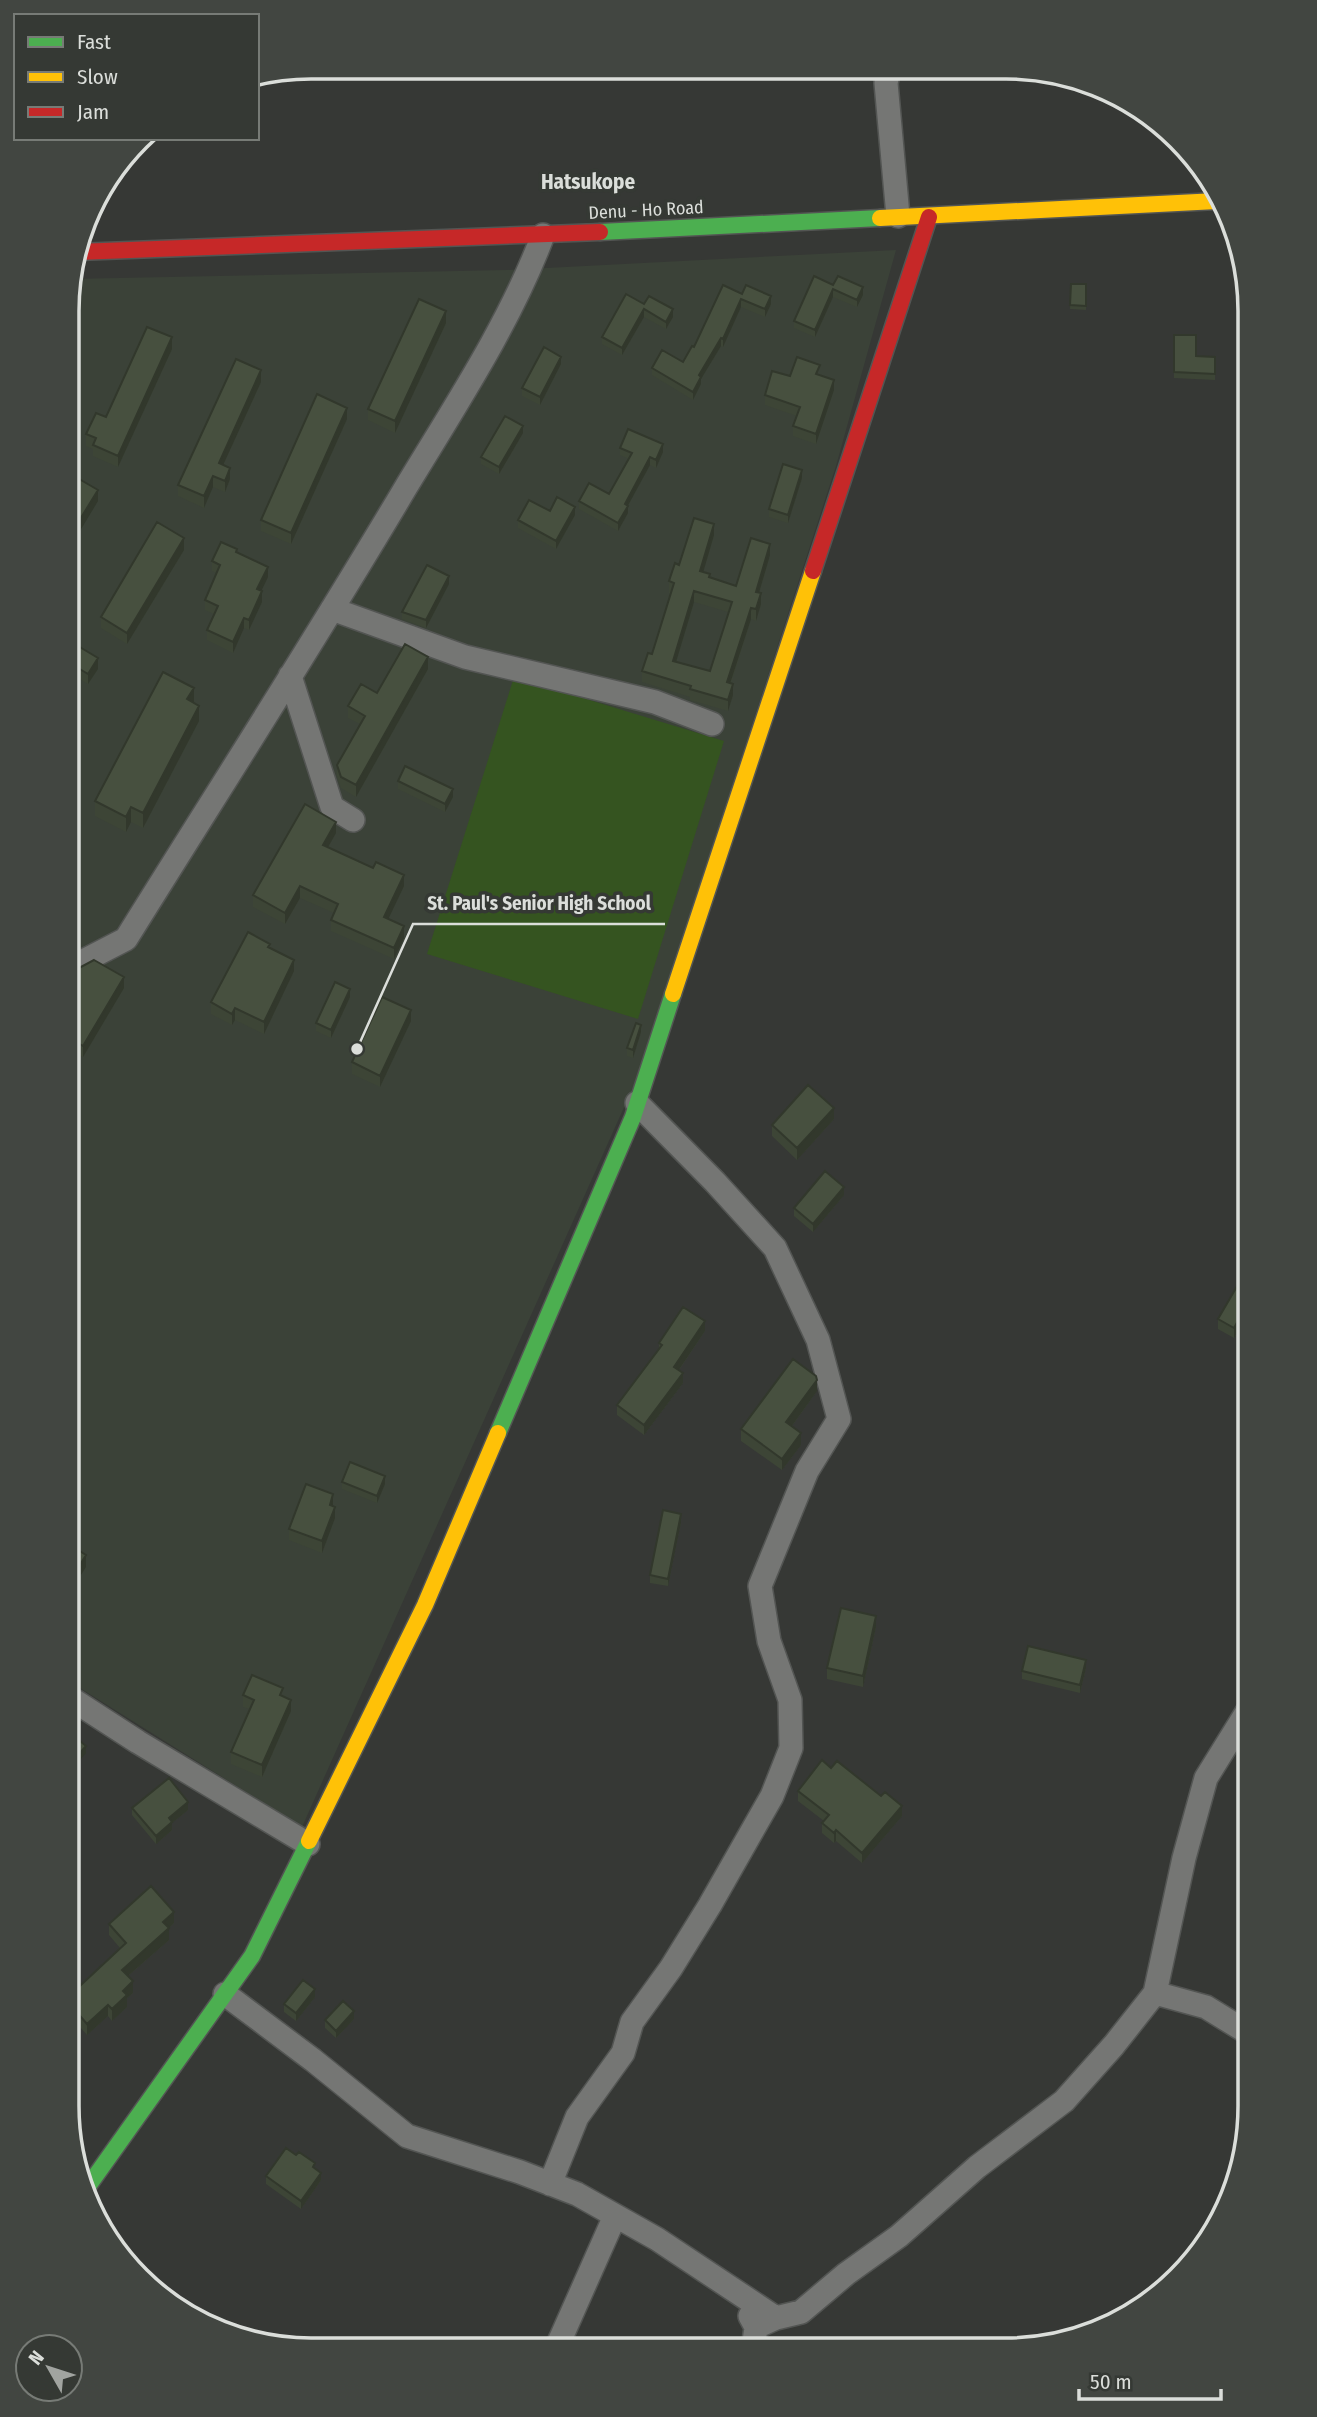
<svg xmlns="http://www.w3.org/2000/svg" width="1317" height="2417" viewBox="0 0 1317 2417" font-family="'Fira Sans Condensed',sans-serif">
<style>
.built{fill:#3b4238}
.grass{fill:#355420}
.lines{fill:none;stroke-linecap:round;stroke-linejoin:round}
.street-casing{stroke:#535553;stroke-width:26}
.fast-casing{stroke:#535553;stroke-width:19}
.slow-casing{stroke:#535553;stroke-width:19}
.jam-casing{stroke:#535553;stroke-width:19}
.street{stroke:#757674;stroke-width:23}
.fast{stroke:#4caf50;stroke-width:16}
.slow{stroke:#ffc107;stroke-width:16}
.jam{stroke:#c62828;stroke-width:16}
.wall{fill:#3d4536;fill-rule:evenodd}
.shaded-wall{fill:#32382c}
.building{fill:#47503f;stroke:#32382c;stroke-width:2;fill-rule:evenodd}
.labels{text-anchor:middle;stroke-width:7;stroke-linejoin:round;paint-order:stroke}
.street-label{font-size:18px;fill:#dbdeda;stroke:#353934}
.quarter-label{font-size:21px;font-weight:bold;fill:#dbdeda;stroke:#353934}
.rim{fill:none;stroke:#dbdeda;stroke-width:3.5}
.leader{fill:none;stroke:#dbdeda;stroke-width:2.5}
.callout-dot{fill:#dbdeda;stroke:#353934;stroke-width:2.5}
.callout-label{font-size:19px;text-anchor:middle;font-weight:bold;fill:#dbdeda;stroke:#353934;stroke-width:7;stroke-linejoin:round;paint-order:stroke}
</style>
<rect width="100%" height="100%" fill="#363835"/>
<path class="built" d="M 896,250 L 836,466 L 638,1076 L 302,1827 L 67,1680 L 69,279 L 506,270 Z"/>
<path class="grass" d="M 514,677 L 724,741 L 638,1019 L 427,954 Z"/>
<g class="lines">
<defs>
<path id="street" d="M 889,70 L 886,83 L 898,216
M 332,609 L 465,657 L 655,702 L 712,724
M 290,676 L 332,807 L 353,820
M 68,969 L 126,939 C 220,788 316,639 406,487 C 455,406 510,323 543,235
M 67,1696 L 138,1742 L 308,1844
M 1155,1993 L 1206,2007 L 1250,2034
M 225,1994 L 313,2060 L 407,2136 L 520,2172 L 577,2194 L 657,2239 L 776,2318
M 550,2184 L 577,2117 L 623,2053 L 632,2022 L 671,1968 L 710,1905 L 772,1796 L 791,1748 L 790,1700 L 769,1641 L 760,1586 L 807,1471 L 839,1419 L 818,1340 L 775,1248 L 715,1182 L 637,1103
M 750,2316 L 756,2327 L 753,2350
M 756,2327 L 776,2318 L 801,2312 L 846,2274 L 899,2236 L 977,2167 L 1064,2101 L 1114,2045 L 1155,1993 L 1184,1858 L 1206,1778 L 1250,1707
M 556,2349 L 615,2216"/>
<path id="fast" d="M 600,232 L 880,218
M 498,1433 L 633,1117 L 673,994
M 84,2192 L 252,1956 L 309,1841"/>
<path id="slow" d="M 880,218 L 1217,201
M 673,994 L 813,571
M 309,1841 L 425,1605 L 498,1433"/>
<path id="jam" d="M 77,252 L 600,232
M 813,571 L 929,217"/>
</defs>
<use href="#street" class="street-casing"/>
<use href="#fast" class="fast-casing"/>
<use href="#slow" class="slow-casing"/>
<use href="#jam" class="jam-casing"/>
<use href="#street" class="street"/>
<use href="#fast" class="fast"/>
<use href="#slow" class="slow"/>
<use href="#jam" class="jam"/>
</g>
<path class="wall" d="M 1071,284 L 1086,284 L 1086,310 L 1070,309 Z
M 833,285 L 863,295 L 857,307 L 833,297 L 815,337 L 794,328 L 794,321 Z
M 742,294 L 771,304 L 765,317 L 741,307 L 723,347 L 721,346 L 701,379 L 701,384 L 693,400 L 652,375 L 652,368 L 683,362 L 694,347 Z
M 644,304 L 673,317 L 666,329 L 644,317 L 622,355 L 602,344 L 602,337 Z
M 446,323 L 395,433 L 368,420 L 368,409 Z
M 1174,335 L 1196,356 L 1215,357 L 1215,380 L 1174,378 Z
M 172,349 L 118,467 L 93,456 L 93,449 L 86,446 L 86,434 L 106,417 Z
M 561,364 L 540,405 L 522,396 L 522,388 Z
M 819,375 L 834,390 L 816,444 L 793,436 L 793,426 L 797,416 L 765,405 L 765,395 L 790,376 Z
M 261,382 L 223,465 L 230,479 L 225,492 L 213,487 L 204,508 L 178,496 L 178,485 Z
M 347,419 L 291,544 L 261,531 L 261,520 Z
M 523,433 L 499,474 L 481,464 L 481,457 Z
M 620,448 L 663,452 L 656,468 L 650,465 L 628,505 L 628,513 L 618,531 L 579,509 L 579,501 L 609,494 L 629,459 L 620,455 Z
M 802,478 L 788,523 L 769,517 L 769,509 Z
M 550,511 L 575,515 L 556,549 L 518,528 L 518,520 Z
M 714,535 L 703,572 L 710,578 L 736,586 L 770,555 L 759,593 L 761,604 L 756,621 L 751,619 L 731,683 L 733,695 L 728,711 L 690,700 L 690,697 L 642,682 L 642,671 L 652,654 L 671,593 L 669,593 L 669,581 L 679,565 ZM 694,602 L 728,612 L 710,671 L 676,662 Z
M 184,550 L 127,644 L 101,628 L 101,617 Z
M 237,552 L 268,577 L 261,591 L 262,602 L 249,630 L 244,628 L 233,653 L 207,640 L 207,630 L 214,614 L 205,610 L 205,600 L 216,573 L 212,571 L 212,561 Z
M 449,584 L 426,628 L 402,619 L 402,612 Z
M 68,640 L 98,669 L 88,684 L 68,672 Z
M 428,669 L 356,797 L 341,788 L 337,776 L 337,765 L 360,724 L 348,718 L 348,706 Z
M 194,703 L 199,721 L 143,828 L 131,822 L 126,832 L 95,816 L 95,801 Z
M 398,781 L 453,797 L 445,812 L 398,789 Z
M 336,833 L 328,847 L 404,886 L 388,919 L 404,938 L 394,959 L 331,931 L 331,920 L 334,913 L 300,898 L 285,924 L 253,907 L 253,895 Z
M 270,948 L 294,971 L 264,1034 L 235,1020 L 232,1025 L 211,1014 L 211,1002 Z
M 68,985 L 124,988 L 83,1057 L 68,1048 Z
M 350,997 L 331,1038 L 316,1031 L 316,1023 Z
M 411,1021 L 380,1087 L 352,1074 L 352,1062 Z
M 641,1032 L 633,1058 L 627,1056 L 627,1048 Z
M 834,1119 L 797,1160 L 772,1136 L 772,1125 Z
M 844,1195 L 813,1232 L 794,1216 L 794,1208 Z
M 1250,1264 L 1250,1310 L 1234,1338 L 1218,1329 L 1218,1319 Z
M 705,1331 L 679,1370 L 683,1383 L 644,1435 L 617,1415 L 617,1405 L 659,1349 L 659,1343 Z
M 817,1391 L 792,1426 L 801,1445 L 782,1470 L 741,1441 L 741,1429 Z
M 342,1482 L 385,1484 L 377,1503 L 342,1489 Z
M 333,1506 L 335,1518 L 322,1553 L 289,1540 L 289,1529 Z
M 681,1522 L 668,1586 L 650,1583 L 650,1575 Z
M 876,1627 L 863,1687 L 827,1679 L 827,1668 Z
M 1086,1668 L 1080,1693 L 1022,1679 L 1022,1671 Z
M 243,1695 L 283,1696 L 291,1711 L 262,1777 L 231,1764 L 231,1752 L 250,1709 L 243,1707 Z
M 831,1768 L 881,1796 L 902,1816 L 862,1863 L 836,1841 L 834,1843 L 822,1833 L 822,1823 L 824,1821 L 798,1801 L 798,1791 Z
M 132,1808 L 188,1810 L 172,1823 L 172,1830 L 156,1844 L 132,1815 Z
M 174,1923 L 169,1928 L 169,1940 L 128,1976 L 133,1993 L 127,1998 L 127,2007 L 112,2021 L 108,2016 L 87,2035 L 67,2012 L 67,1998 L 120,1948 L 109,1935 L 109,1924 Z
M 315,1997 L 296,2021 L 284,2012 L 284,2004 Z
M 354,2019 L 336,2038 L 325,2028 L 325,2020 Z
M 315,2168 L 321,2180 L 301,2209 L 266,2184 L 266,2176 Z"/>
<path class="shaded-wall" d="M 863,287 L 863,295 L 857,307 L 857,300 Z
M 833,289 L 833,297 L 815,337 L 815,330 Z
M 771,296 L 771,304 L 765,317 L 765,309 Z
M 741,299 L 741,307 L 723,347 L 723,339 Z
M 644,309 L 644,317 L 622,355 L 622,348 Z
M 673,309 L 673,317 L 666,329 L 666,322 Z
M 446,311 L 446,323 L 395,433 L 395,421 Z
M 172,337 L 172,349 L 118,467 L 118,456 Z
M 721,338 L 721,346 L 701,379 L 701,384 L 693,400 L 693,392 L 699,375 Z
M 561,357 L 561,364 L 540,405 L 540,397 Z
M 261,370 L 261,382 L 219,474 L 219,463 Z
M 834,380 L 834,390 L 816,444 L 816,434 Z
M 347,408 L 347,419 L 291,544 L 291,533 Z
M 523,426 L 523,433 L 499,474 L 499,467 Z
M 663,444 L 663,452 L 656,468 L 656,460 Z
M 650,457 L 650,465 L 625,511 L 625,504 Z
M 230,468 L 230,479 L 225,492 L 225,481 Z
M 802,470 L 802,478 L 788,523 L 788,515 Z
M 213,476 L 213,487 L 204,508 L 204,496 Z
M 98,490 L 98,501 L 68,551 L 68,539 Z
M 628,506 L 628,513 L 618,531 L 618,523 Z
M 575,507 L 575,515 L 556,549 L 556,541 Z
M 714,524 L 714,535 L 700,583 L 700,571 Z
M 184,538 L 184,550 L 127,644 L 127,633 Z
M 770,544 L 770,555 L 756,603 L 756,592 Z
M 268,567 L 268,577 L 257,600 L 257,589 Z
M 449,576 L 449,584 L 426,628 L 426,620 Z
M 262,591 L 262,602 L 249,630 L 249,620 Z
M 694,591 L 694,602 L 673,672 L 673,661 Z
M 761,593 L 761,604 L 756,621 L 756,609 Z
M 751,608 L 751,619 L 727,693 L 727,682 Z
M 244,618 L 244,628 L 233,653 L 233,642 Z
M 428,657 L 428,669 L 356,797 L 356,785 Z
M 98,658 L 98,669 L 88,684 L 88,674 Z
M 733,684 L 733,695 L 728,711 L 728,700 Z
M 194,688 L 194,703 L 187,699 Z
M 199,706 L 199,721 L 143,828 L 143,813 Z
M 453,789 L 453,797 L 445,812 L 445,804 Z
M 131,807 L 131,822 L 126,832 L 126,817 Z
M 336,822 L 336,833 L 323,856 L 323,845 Z
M 404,875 L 404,886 L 384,928 L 384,917 Z
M 300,886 L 300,898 L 285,924 L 285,913 Z
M 404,926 L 404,938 L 394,959 L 394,948 Z
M 294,960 L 294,971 L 264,1034 L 264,1022 Z
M 124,977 L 124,988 L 83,1057 L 83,1046 Z
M 350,989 L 350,997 L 331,1038 L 331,1030 Z
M 235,1008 L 235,1020 L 232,1025 L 232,1014 Z
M 411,1010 L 411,1021 L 380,1087 L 380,1076 Z
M 641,1025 L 641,1032 L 633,1058 L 633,1050 Z
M 834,1108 L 834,1119 L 797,1160 L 797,1148 Z
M 844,1187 L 844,1195 L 813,1232 L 813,1224 Z
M 1250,1299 L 1250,1310 L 1234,1338 L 1234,1328 Z
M 705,1321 L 705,1331 L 674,1377 L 674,1367 Z
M 683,1373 L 683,1383 L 644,1435 L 644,1425 Z
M 817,1380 L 817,1391 L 786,1434 L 786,1422 Z
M 801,1433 L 801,1445 L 782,1470 L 782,1459 Z
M 385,1476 L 385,1484 L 377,1503 L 377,1496 Z
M 333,1494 L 333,1505 L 330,1516 L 330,1505 Z
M 335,1507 L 335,1518 L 322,1553 L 322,1541 Z
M 681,1514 L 681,1522 L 668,1586 L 668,1579 Z
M 86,1555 L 86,1567 L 67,1597 L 67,1586 Z
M 876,1616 L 876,1627 L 863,1687 L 863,1676 Z
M 1086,1660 L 1086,1668 L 1080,1693 L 1080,1685 Z
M 291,1700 L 291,1711 L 262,1777 L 262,1765 Z
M 86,1746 L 86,1753 L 67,1776 L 67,1768 Z
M 188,1802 L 188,1810 L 172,1823 L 172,1830 L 156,1844 L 156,1836 L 169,1818 Z
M 902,1806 L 902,1816 L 862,1863 L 862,1853 Z
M 836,1830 L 836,1841 L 834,1843 L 834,1833 Z
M 174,1912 L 174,1923 L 169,1928 L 169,1940 L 122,1981 L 122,1970 L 163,1922 Z
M 133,1981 L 133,1993 L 127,1998 L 127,2007 L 112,2021 L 112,2009 L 123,1991 Z
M 315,1989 L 315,1997 L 296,2021 L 296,2013 Z
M 108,2005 L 108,2016 L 87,2035 L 87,2024 Z
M 354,2011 L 354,2019 L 336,2038 L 336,2031 Z
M 321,2173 L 321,2180 L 301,2209 L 301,2201 Z"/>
<path class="building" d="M 814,276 L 833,285 L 838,276 L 863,287 L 857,300 L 833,289 L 815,330 L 794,321 Z
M 1071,284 L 1086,284 L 1086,306 L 1070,305 Z
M 723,285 L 742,294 L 746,285 L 771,296 L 765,309 L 741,299 L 723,339 L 721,338 L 699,375 L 701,377 L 693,392 L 652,368 L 662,350 L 683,362 L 692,346 L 694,347 Z
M 626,294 L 644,304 L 649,296 L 673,309 L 666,322 L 644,309 L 622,348 L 602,337 Z
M 419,299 L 446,311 L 395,421 L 368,409 Z
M 147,327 L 172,337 L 118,456 L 93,445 L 96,438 L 86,434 L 96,413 L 106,417 Z
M 1174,335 L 1196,335 L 1196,356 L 1215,357 L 1215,374 L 1174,372 Z
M 544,347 L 561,357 L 540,397 L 522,388 Z
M 797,357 L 820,365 L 816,374 L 834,380 L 816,434 L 793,426 L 800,407 L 765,395 L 772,371 L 790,376 Z
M 236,359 L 261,370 L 219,463 L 230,468 L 225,481 L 213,476 L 204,496 L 178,485 Z
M 317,394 L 347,408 L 291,533 L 261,520 Z
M 505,416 L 523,426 L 499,467 L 481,457 Z
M 628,429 L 663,444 L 656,460 L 650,457 L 625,504 L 628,506 L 618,523 L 579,501 L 589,483 L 609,494 L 632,453 L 620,448 Z
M 783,464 L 802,470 L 788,515 L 769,509 Z
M 74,476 L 98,490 L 68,539 L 68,486 Z
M 557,497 L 575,507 L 556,541 L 518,520 L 529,500 L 550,511 Z
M 694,518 L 714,524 L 700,571 L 710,574 L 709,577 L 736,586 L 751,538 L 770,544 L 756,592 L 761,593 L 756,609 L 751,608 L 727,682 L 733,684 L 728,700 L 690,689 L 691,686 L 642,671 L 648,653 L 652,654 L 674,583 L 669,581 L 675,563 L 679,565 ZM 694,591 L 732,602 L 710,671 L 673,661 Z
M 157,522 L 184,538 L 127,633 L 101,617 Z
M 221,542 L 237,549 L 236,552 L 268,567 L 257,589 L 262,591 L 249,620 L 244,618 L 233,642 L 207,630 L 218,606 L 205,600 L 220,565 L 212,561 Z
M 427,565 L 449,576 L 426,620 L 402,612 Z
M 68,640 L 98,658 L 88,674 L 68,662 Z
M 405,644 L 428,657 L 356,785 L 341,777 L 337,765 L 365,716 L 348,706 L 361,684 L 377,693 Z
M 163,672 L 194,688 L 187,699 L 199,706 L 143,813 L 131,807 L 126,817 L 95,801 Z
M 405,766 L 453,789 L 445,804 L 398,781 Z
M 305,804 L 336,822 L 323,845 L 373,868 L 376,862 L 404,875 L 384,917 L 404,926 L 394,948 L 331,920 L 338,904 L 300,886 L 285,913 L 253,895 Z
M 248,932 L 270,944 L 268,947 L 294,960 L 264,1022 L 235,1008 L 232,1014 L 211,1002 Z
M 94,960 L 124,977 L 83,1046 L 68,1037 L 68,985 L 77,969 Z
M 335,982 L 350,989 L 331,1030 L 316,1023 Z
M 382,997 L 411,1010 L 380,1076 L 352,1062 Z
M 636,1023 L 641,1025 L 633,1050 L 627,1048 Z
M 808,1085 L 834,1108 L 797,1148 L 772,1125 Z
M 825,1171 L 844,1187 L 813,1224 L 794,1208 Z
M 1250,1264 L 1250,1299 L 1234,1328 L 1218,1319 Z
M 683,1307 L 705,1321 L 674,1367 L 683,1373 L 644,1425 L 617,1405 L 662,1345 L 659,1343 Z
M 793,1359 L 816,1376 L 817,1380 L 786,1422 L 801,1433 L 782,1459 L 741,1429 Z
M 350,1462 L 385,1476 L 377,1496 L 342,1482 Z
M 306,1484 L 333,1494 L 330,1505 L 335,1507 L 322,1541 L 289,1529 Z
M 663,1510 L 681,1514 L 668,1579 L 650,1575 Z
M 67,1543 L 86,1555 L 67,1586 Z
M 841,1608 L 876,1616 L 863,1676 L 827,1668 Z
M 1028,1646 L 1086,1660 L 1080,1685 L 1022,1671 Z
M 252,1675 L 283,1688 L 280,1695 L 291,1700 L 262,1765 L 231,1752 L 254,1700 L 243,1695 Z
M 67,1730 L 86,1746 L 67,1768 Z
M 822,1760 L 831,1768 L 837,1761 L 881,1796 L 885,1792 L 902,1806 L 862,1853 L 836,1830 L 834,1833 L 822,1823 L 829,1815 L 798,1791 Z
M 169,1778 L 188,1802 L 169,1818 L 172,1822 L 156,1836 L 132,1808 Z
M 151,1886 L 174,1912 L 163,1922 L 169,1928 L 122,1970 L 133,1981 L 123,1991 L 127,1995 L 112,2009 L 108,2005 L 87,2024 L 67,2001 L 67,1998 L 126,1943 L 109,1924 Z
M 303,1980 L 315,1989 L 296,2013 L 284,2004 Z
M 343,2001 L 354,2011 L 336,2031 L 325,2020 Z
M 286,2148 L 296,2155 L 299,2152 L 315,2163 L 313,2167 L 321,2173 L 301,2201 L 266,2176 Z
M 626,2344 L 633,2349 L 622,2349 Z"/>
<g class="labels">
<g class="street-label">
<text transform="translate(646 210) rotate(-3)" y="6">Denu - Ho Road</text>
</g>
<g class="quarter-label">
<text x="588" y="189">Hatsukope</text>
</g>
</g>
<path d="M0 0H1317V2417H0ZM311 79H1006A232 232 0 0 1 1238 311V2106A232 232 0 0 1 1006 2338H311A232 232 0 0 1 79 2106V311A232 232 0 0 1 311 79Z" fill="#424641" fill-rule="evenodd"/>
<path class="rim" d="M311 79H1006A232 232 0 0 1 1238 311V2106A232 232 0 0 1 1006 2338H311A232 232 0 0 1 79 2106V311A232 232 0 0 1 311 79Z"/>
<path class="leader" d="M357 1049L413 924H665"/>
<circle class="callout-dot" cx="357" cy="1049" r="7"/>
<g class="callout-label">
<text x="539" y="910">St. Paul's Senior High School</text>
</g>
<rect x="14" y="14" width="245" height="126" fill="#353934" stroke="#777b76" stroke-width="2"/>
<rect x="28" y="37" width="35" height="10" fill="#4caf50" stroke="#777b76" stroke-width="2"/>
<text x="77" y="49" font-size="21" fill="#dbdeda">Fast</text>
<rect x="28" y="72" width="35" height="10" fill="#ffc107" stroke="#777b76" stroke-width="2"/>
<text x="77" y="84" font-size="21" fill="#dbdeda">Slow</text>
<rect x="28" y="107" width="35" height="10" fill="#c62828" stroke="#777b76" stroke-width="2"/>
<text x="77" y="119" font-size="21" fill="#dbdeda">Jam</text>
<g transform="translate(49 2368) rotate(309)"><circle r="33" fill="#353934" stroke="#777b76" stroke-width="2"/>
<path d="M0-5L12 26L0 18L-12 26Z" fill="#a1a4a0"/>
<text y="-10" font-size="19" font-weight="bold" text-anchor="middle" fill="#dbdeda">N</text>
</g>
<path d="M1079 2389v10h142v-10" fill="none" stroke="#dbdeda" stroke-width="3.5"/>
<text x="1090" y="2389" font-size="21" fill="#dbdeda" stroke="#353934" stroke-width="5" paint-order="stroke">50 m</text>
</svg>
